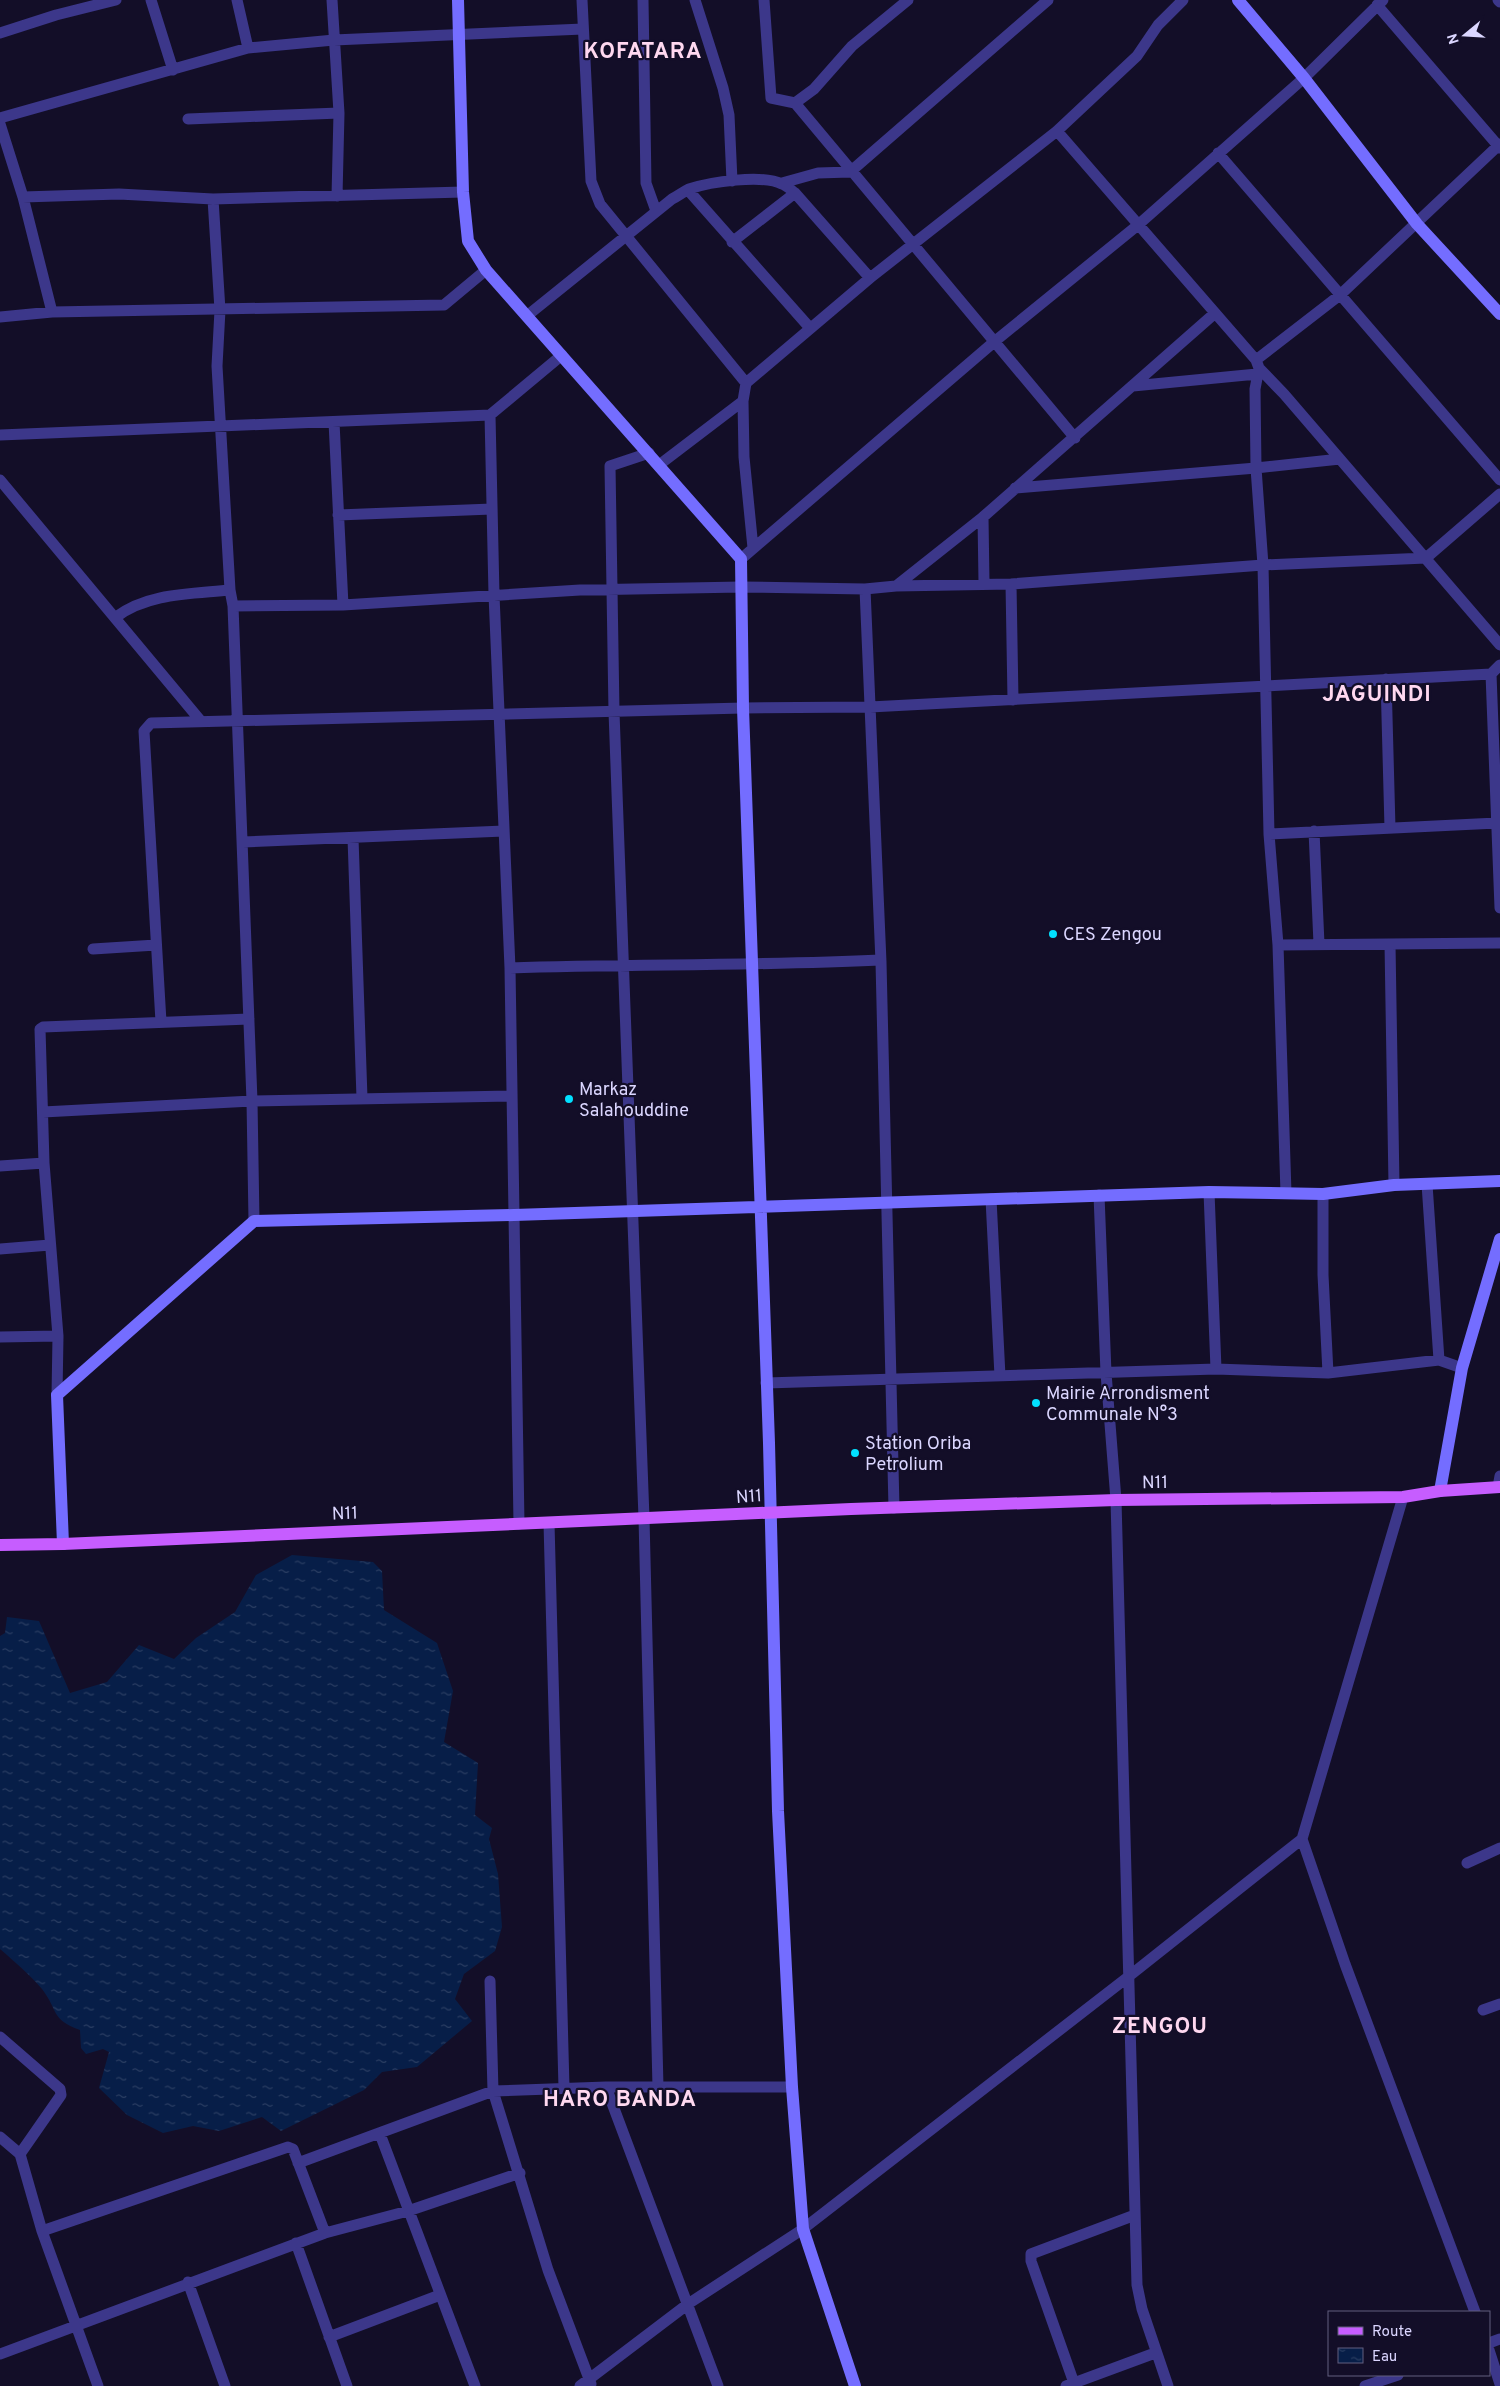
<svg xmlns="http://www.w3.org/2000/svg" width="1500" height="2386" viewBox="0 0 1500 2386" font-family="Overpass,sans-serif">
<style>
.water{fill:url(#water-ripples)}
.lines{fill:none;stroke-linecap:round;stroke-linejoin:round}
.street{stroke:#3c378a;stroke-width:11}
.secondary{stroke:#746dff;stroke-width:12}
.primary{stroke:#c65dff;stroke-width:12}
.poi-dot{fill:#02e0ff;stroke:#130e28;stroke-width:2}
.labels{text-anchor:middle;stroke-width:4.5;stroke-linejoin:round;paint-order:stroke}
.poi-label{font-size:18px;fill:#dbd6ff;stroke:#130e28;text-anchor:start}
.street-label{font-size:18px;fill:#dbd6ff;stroke:#130e28}
.district-label{font-size:22px;font-weight:bold;letter-spacing:1px;fill:#ffd8f0;stroke:#130e28}
</style>
<defs>
<pattern id="water-ripples" width="26" height="14" patternUnits="userSpaceOnUse" patternTransform="scale(1.25)"><rect width="26" height="14" fill="#071e48"/><path d="M2 4q2-2 4 0t4 0M15 11q2-2 4 0t4 0" fill="none" stroke="#2b3e63"/></pattern>
</defs>
<rect width="100%" height="100%" fill="#130e28"/>
<path class="water" d="M 292,1555 L 373,1562 L 382,1571 L 384,1610 L 437,1643 L 453,1691 L 444,1742 L 478,1763 L 475,1815 L 492,1828 L 489,1839 L 498,1874 L 502,1927 L 495,1951 L 464,1974 L 455,1999 L 472,2021 L 417,2067 L 382,2072 L 364,2090 L 281,2131 L 262,2117 L 219,2131 L 193,2126 L 163,2133 L 127,2115 L 99,2088 L 109,2052 L 103,2049 L 86,2054 L 81,2048 L 80,2030 C 50,2019 59,2011 42,1989 C 29,1974 15,1962 0,1949 L 0,1636 L 5,1633 L 7,1617 L 39,1621 L 70,1693 L 107,1682 L 139,1645 L 174,1659 L 196,1638 L 235,1612 L 256,1575 Z"/>
<g class="lines">
<path class="street" d="M 151,0 L 173,70
M 237,0 L 248,48
M 332,0 L 339,113 L 337,196
M 582,0 L 591,181 L 600,204 L 746,383
M 643,0 L 646,183 L 656,211
M 695,0 L 723,88 L 729,115 L 732,181
M 764,0 L 771,98 L 795,103 L 1075,438
M 1498,0 L 1500,2
M 1377,5 L 1500,148
M 0,33 L 56,15 L 116,0
M 795,103 L 814,89 L 852,46 L 908,0
M 0,118 L 248,48 L 334,40 L 583,29
M 188,119 L 339,113
M 0,124 L 23,197 L 52,312
M 1057,131 L 1256,360 L 1259,368 L 1255,389 L 1256,468 L 1263,565 L 1269,834 L 1278,945 L 1286,1193
M 1218,153 L 1500,480
M 782,183 L 818,173 L 850,172 L 1048,0
M 688,190 L 810,328
M 23,197 L 119,194 L 213,199 L 463,192
M 213,199 L 220,310 L 217,366 L 230,590 L 233,606 L 252,1101 L 254,1221
M 732,242 L 795,193
M 528,315 L 672,199 C 678,196 683,192 689,189 C 710,182 762,174 782,184 C 787,186 791,190 795,193 L 870,278
M 0,317 L 52,312 L 444,305 L 486,270
M 1256,360 L 1340,295 L 1500,144
M 1259,368 L 1284,394 L 1500,645
M 1133,386 L 1257,374
M 743,401 L 744,457 L 753,548
M 490,415 L 494,595 L 510,968 L 519,1524
M 334,422 L 343,605
M 0,435 L 490,415 L 562,355
M 649,453 L 610,466 L 614,712 L 644,1518 L 658,2087
M 659,465 L 743,401 L 746,383 L 870,278 L 1057,131 L 1137,56 L 1158,25 L 1183,0
M 0,480 L 200,720
M 1015,488 L 1256,468 L 1340,459
M 338,515 L 492,509
M 983,517 L 984,583
M 741,559 L 994,342 L 1138,225 L 1304,78 L 1383,0
M 1011,584 L 1013,700
M 896,586 L 983,517 L 1214,314
M 865,589 L 881,962 L 894,1508
M 233,606 L 343,605 L 580,590 L 741,587 L 865,589 L 896,586 L 1011,584 L 1263,565 L 1426,558 L 1500,494
M 116,617 C 148,593 191,594 230,590
M 1491,674 L 1500,908
M 1386,679 L 1390,828
M 1314,831 L 1319,944
M 1269,834 L 1497,823
M 353,838 L 362,1098
M 243,842 L 504,831
M 1390,944 L 1394,1185
M 1278,945 L 1500,943
M 93,949 L 156,945
M 510,968 C 633,964 756,966 880,960
M 161,1022 L 144,731 L 151,723 L 743,708 L 870,707 L 1491,674 L 1500,665
M 43,1112 L 252,1101 L 511,1096
M 0,1166 L 44,1163
M 1427,1184 L 1439,1360
M 1209,1192 L 1216,1369
M 1323,1194 L 1323,1275 L 1328,1373
M 1099,1195 L 1106,1373 L 1116,1500 L 1137,2285 L 1142,2309 L 1168,2386
M 991,1199 L 1000,1376
M 0,1249 L 50,1245
M 0,1337 L 58,1336
M 766,1383 L 1216,1369 L 1328,1373 L 1439,1360 L 1462,1368
M 57,1395 L 58,1336 L 44,1163 L 40,1029 L 43,1027 L 249,1019
M 1498,1487 L 1500,1476
M 549,1523 L 564,2088
M 1302,1839 L 1345,1964 L 1475,2312
M 1467,1863 L 1500,1848
M 490,1981 L 493,2091 L 548,2270 L 591,2384
M 1483,2010 L 1500,2004
M 0,2037 L 60,2089 L 61,2095 L 20,2154
M 606,2087 L 718,2386
M 380,2134 L 475,2386
M 0,2137 L 20,2154 L 42,2231 L 98,2386
M 298,2163 L 493,2091 L 606,2087 L 792,2087
M 42,2231 L 288,2147 L 293,2149 L 325,2233
M 296,2243 L 347,2386
M 188,2282 L 225,2386
M 329,2337 L 440,2295
M 1489,2343 L 1500,2339
M 1489,2350 L 1500,2384
M 0,2354 L 325,2233 L 408,2211 L 520,2173
M 1074,2383 L 1031,2261 L 1031,2254 L 1135,2215
M 580,2386 L 688,2304 L 803,2229 L 1128,1977 L 1302,1839 L 1403,1497
M 1066,2386 L 1155,2353
M 1365,2386 L 1398,2375"/>
<path class="secondary" d="M 458,0 L 463,192 L 468,241 L 486,270 L 741,559 L 743,708 L 769,1443 L 778,1811 L 792,2087 L 803,2229 L 855,2386
M 1238,0 L 1304,78 L 1417,224 L 1500,314
M 1440,1491 L 1462,1368 L 1500,1239
M 63,1544 L 57,1395 L 254,1221 L 514,1215 L 1209,1192 L 1323,1194 L 1394,1185 L 1500,1181"/>
<path class="primary" d="M 0,1545 L 63,1544 L 851,1509 L 1116,1500 L 1403,1497 L 1440,1491 L 1500,1487"/>
</g>
<g class="poi-dot">
<circle cx="1053" cy="934" r="5"/>
<circle cx="569" cy="1099" r="5"/>
<circle cx="1036" cy="1403" r="5"/>
<circle cx="855" cy="1453" r="5"/>
</g>
<g class="labels">
<g class="poi-label">
<text x="1063" y="940">CES Zengou</text>
<text x="579" y="1095">Markaz<tspan x="579" dy="21">Salahouddine</tspan></text>
<text x="1046" y="1399">Mairie Arrondisment<tspan x="1046" dy="21">Communale N°3</tspan></text>
<text x="865" y="1449">Station Oriba<tspan x="865" dy="21">Petrolium</tspan></text>
</g>
<g class="street-label">
<text transform="translate(1155 1482) rotate(-1)" y="6">N11</text>
<text transform="translate(749 1496) rotate(-4)" y="6">N11</text>
<text transform="translate(345 1513) rotate(-2)" y="6">N11</text>
</g>
<g class="district-label">
<text x="643" y="58">KOFATARA</text>
<text x="1377" y="701">JAGUINDI</text>
<text x="1160" y="2033">ZENGOU</text>
<text x="620" y="2106">HARO BANDA</text>
</g>
</g>
<rect x="1328" y="2311" width="162" height="65" fill="#130e28" stroke="#635e7e"/>
<rect x="1338" y="2327" width="25" height="8" fill="#c65dff" stroke="#635e7e"/>
<text x="1372" y="2336" font-size="15" fill="#dbd6ff">Route</text>
<rect x="1338" y="2348" width="25" height="15" fill="url(#water-ripples)" stroke="#635e7e"/>
<text x="1372" y="2361" font-size="15" fill="#dbd6ff">Eau</text>
<g transform="translate(1465 35) rotate(252)" stroke="#130e28" stroke-width="4" paint-order="stroke">
<path d="M0-4L9 19L0 12L-9 19Z" fill="#dbd6ff"/>
<text y="-8" font-size="14" font-weight="bold" text-anchor="middle" fill="#dbd6ff">N</text>
</g>
</svg>
